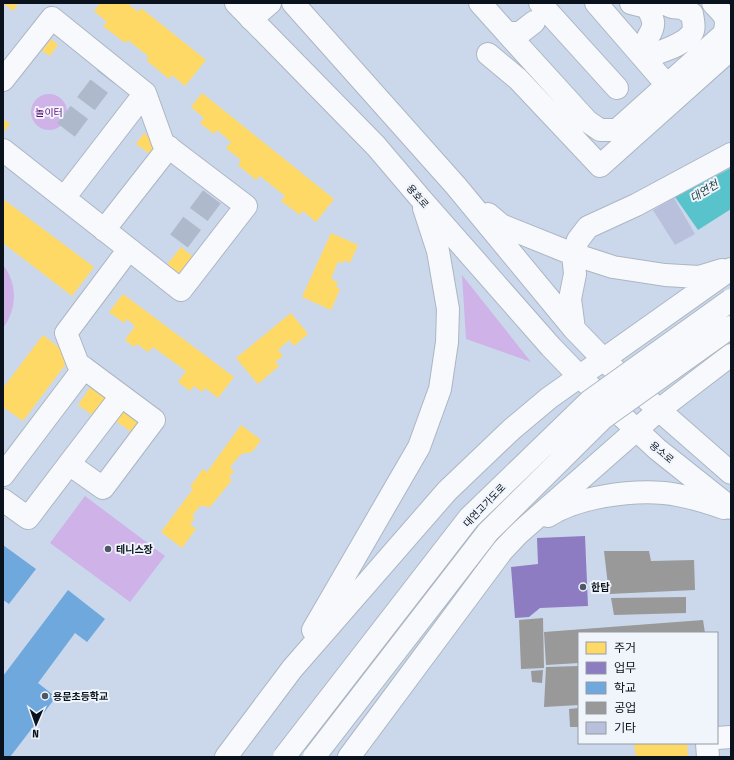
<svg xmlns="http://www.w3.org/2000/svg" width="734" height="760" viewBox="0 0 734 760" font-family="'Fira Sans Condensed','Noto Sans KR',sans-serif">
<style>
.green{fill:#ceb2e8}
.water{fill:#59c3cc}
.homes{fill:#ffd966}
.offices{fill:#8e7cc3}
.schools{fill:#6fa8dc}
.industry{fill:#999}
.building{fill:#b8c0dc}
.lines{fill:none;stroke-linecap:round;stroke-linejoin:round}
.minor-tunnel{stroke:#aebacc;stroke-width:22;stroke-dasharray:22 11;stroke-linecap:butt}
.minor-casing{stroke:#acb6c3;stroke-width:24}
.major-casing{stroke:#acb6c3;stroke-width:24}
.minor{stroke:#f7f9fc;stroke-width:22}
.major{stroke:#f7f9fc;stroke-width:22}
.highway-bridge-casing{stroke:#acb6c3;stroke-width:24;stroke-linecap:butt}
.highway-bridge{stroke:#f7f9fc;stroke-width:22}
.poi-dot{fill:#4e5765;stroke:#f0f5fc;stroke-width:1.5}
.labels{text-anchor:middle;stroke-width:4;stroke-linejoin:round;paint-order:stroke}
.park-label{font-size:10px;fill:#64097b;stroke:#f0f5fc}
.street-label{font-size:10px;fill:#0a121d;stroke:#f0f5fc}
.poi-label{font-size:10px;font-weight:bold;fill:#0a121d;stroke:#f0f5fc;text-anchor:start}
.water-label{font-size:11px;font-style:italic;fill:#254243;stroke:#f0f5fc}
</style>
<rect width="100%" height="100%" fill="#cbd8eb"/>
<path class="green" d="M31 112a18 18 0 1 1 36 0a18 18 0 1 1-36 0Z
M 3,265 C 18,283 17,310 3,328 Z
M 462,275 L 531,362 L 466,339 Z
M 85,496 L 165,556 L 130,602 L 50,543 Z"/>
<path class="water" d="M 731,168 L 731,209 L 698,230 L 675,197 Z"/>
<path class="homes" d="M 3,3 L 19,3 L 13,11 Z
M 97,3 L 127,3 L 138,12 L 141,8 L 206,60 L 185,86 L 172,75 L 169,79 L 146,60 L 149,57 L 128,40 L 125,43 L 103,26 L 107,22 L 94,11 L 99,5 Z
M 51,39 L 58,45 L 50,56 L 42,51 Z
M 202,93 L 334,199 L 316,222 L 303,211 L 300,215 L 281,201 L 285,196 L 260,176 L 256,180 L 238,165 L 241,160 L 226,148 L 231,142 L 217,130 L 214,134 L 200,123 L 204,118 L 191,107 Z
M 3,119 L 10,124 L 3,133 Z
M 144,133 L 158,144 L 150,154 L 136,144 Z
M 3,199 L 94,267 L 72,296 L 3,243 Z
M 331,233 L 358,245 L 350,263 L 344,260 L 342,264 L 338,261 L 331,279 L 338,282 L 336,287 L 340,289 L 331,310 L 302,297 Z
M 181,247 L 197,260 L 182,278 L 166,266 Z
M 123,294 L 234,377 L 218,398 L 205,388 L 202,392 L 194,386 L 190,391 L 178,382 L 186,371 L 153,347 L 148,352 L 137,344 L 134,347 L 125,340 L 135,326 L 127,319 L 124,323 L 109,312 Z
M 291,313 L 308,334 L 294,346 L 289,340 L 278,350 L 283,356 L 275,362 L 279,366 L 258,384 L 236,358 Z
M 43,335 L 71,357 L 23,421 L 3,407 L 3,388 Z
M 93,383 L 109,394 L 94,416 L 78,405 Z
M 123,406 L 146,423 L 137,436 L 113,419 Z
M 241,425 L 261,440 L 252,452 L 241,454 L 230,467 L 234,471 L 229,477 L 232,480 L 210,507 L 200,506 L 192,516 L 195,518 L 190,524 L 196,529 L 182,548 L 161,532 L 193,489 L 190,487 L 203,469 L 207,472 Z
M 643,743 L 687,743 L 688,757 L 636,757 L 634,744 Z"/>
<path class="offices" d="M 585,536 L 588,606 L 540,608 L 529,617 L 515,618 L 511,567 L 538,564 L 537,538 Z"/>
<path class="schools" d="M 3,545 L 36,569 L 9,604 L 3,600 Z
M 68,590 L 105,619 L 87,642 L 75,633 L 38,683 L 56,697 L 10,757 L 3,757 L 3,676 Z"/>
<path class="industry" d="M 604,551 L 649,551 L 651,561 L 694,560 L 695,590 L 609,594 Z
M 686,597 L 686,613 L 614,615 L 611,598 Z
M 543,618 L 544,668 L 521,669 L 519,620 Z
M 703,620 L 705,633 L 579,633 L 579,663 L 546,665 L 544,632 Z
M 579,666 L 579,705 L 544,707 L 546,667 Z
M 543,670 L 542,683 L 532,682 L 531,671 Z
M 579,708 L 579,727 L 570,727 L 569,709 Z"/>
<path class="building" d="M 674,198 L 695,234 L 675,245 L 653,210 Z"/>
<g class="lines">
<path class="minor-tunnel" d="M 66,130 L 113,68
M 179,241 L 220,186"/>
<defs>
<path id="minor" d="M 480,3 L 507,33 L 520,33 L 534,22
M 540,3 L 617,88
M 596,3 L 667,85
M 631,3 L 647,7 C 654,20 656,25 648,37
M 251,19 L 270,3
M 507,33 L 587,121 L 600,130 L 617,130 L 724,34 C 729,17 724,15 713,3
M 488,54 L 518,79 L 600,166 L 731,49
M 644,58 C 658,52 684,46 692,33 C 695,28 693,20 692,14 L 682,8 L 672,7 L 663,3
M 3,80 L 52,18 L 145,93 L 163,143 L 246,206 L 181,290 L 3,150
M 64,198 L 145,93
M 104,230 L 169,147
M 573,254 L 578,240 L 588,227 L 636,205 L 731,154
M 121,396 L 69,464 L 103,488 L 154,420 L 84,368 L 78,364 L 66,333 L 129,249
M 3,475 L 84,368
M 3,500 L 28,518 L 69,464
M 717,738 L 731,737
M 707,743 L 708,757"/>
<path id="major" d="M 236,3 L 376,146 L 421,199 L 551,347 L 580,377 L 657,449 L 731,508
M 293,3 L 456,186 L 574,329 L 604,360 L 659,410 L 731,473
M 488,214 L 501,225 L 573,254 L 613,267 L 665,275 L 699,277 L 722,270
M 573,254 L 575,274 L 570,299 L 574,329
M 548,516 C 577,497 630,490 664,493 C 684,495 704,501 724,508
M 313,630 L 419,447 L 440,389 L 447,342 L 448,309 L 438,251 L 424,208
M 226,757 L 292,669 L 447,491 L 512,429 L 549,398 L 731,269
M 349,757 L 502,551 L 518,534 L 659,410 L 731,355"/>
</defs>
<use href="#minor" class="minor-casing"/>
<use href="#major" class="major-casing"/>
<use href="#minor" class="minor"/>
<use href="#major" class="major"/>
<defs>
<path id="highway-bridge" d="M 284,757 L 469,518 L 590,401 L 731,300
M 314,757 L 488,532 L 603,418 L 731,327"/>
</defs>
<use href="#highway-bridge" class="highway-bridge-casing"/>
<use href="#highway-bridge" class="highway-bridge"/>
</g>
<g class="poi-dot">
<circle cx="108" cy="549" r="4"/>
<circle cx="583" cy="587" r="4"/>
<circle cx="45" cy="696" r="4"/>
</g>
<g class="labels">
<g class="park-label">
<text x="49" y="116">놀이터</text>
</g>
<g class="street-label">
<text transform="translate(418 196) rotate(49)" y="4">용호로</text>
<text transform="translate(662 452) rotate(40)" y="4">용소로</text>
<text transform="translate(484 505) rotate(-46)" y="4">대연고가도로</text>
</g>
<g class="poi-label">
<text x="116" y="553">테니스장</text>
<text x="591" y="591">한탑</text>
<text x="53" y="700">용문초등학교</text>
</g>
<g class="water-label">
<text transform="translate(704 191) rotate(-31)" y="4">대연천</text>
</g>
</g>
<rect width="734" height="760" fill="none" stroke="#0a121d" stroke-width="8"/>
<rect x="578" y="632" width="140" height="112" fill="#f0f5fc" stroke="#949aa3"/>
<rect x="586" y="642" width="20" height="12" fill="#ffd966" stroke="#949aa3"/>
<text x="614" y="652" font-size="12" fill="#0a121d">주거</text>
<rect x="586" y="662" width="20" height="12" fill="#8e7cc3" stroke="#949aa3"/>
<text x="614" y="672" font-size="12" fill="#0a121d">업무</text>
<rect x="586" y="682" width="20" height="12" fill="#6fa8dc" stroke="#949aa3"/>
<text x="614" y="692" font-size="12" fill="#0a121d">학교</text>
<rect x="586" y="702" width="20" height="12" fill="#999999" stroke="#949aa3"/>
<text x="614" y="712" font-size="12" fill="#0a121d">공업</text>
<rect x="586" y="722" width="20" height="12" fill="#b8c0dc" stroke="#949aa3"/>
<text x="614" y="732" font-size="12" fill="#0a121d">기타</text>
<g transform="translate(36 724) rotate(182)" stroke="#f0f5fc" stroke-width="3" paint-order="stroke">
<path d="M0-3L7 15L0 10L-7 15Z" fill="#0a121d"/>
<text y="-6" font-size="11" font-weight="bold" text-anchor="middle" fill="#0a121d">N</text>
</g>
</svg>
